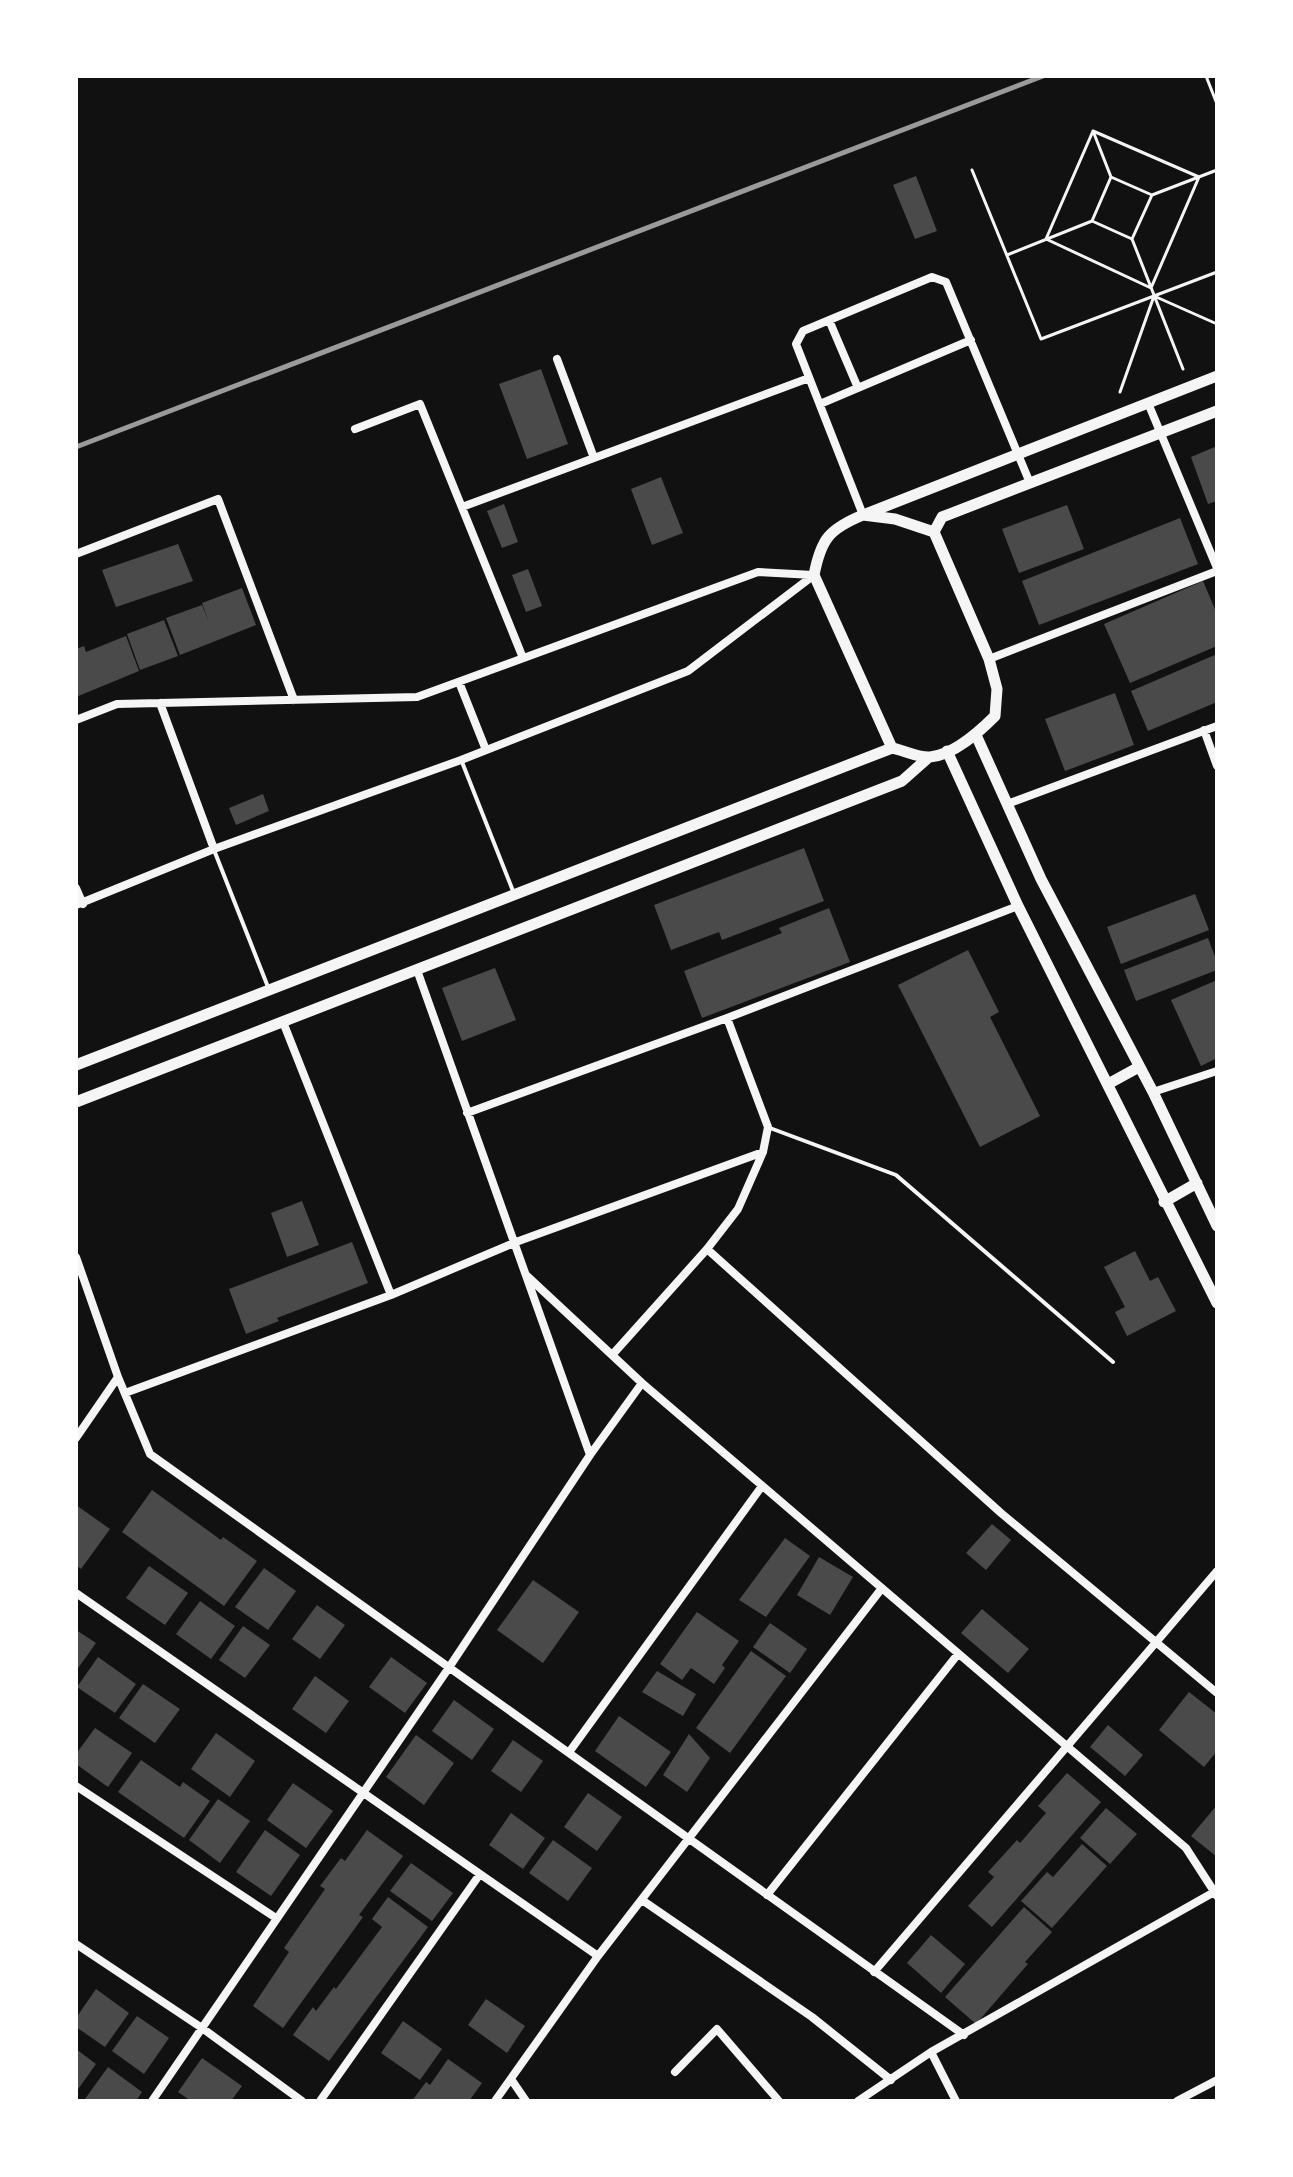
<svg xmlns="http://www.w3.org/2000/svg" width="1293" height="2177" viewBox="0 0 1293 2177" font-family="Signika,sans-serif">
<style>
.building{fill:#4a4a4a}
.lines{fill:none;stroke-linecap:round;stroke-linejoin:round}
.path{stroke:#f5f5f5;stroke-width:3}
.service{stroke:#f5f5f5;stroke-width:4}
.minor{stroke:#f5f5f5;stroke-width:8}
.secondary{stroke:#f5f5f5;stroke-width:11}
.rail{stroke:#9a9a9a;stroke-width:5}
</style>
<rect width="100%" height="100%" fill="#111"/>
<path class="building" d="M 916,176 L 937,231 L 915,239 L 893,185 Z
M 541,369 L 568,444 L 527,459 L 499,384 Z
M 1217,446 L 1217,501 L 1208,504 L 1191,457 Z
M 661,477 L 683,533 L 652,545 L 631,489 Z
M 504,504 L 518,542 L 502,548 L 487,511 Z
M 1067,505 L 1084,549 L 1019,573 L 1002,529 Z
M 1180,518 L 1198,564 L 1039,625 L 1022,581 Z
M 178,544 L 193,581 L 116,607 L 102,570 Z
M 528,569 L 542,606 L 526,612 L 512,575 Z
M 1203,581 L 1217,614 L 1217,646 L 1130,683 L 1104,624 Z
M 242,588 L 256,625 L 180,655 L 166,618 L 202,605 L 209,622 L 202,603 Z
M 164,620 L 178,656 L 140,670 L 127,634 Z
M 126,636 L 139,671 L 76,697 L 76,649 L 84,646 L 86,652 Z
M 1217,654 L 1217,702 L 1148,731 L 1131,691 Z
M 1115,693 L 1134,745 L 1065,771 L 1045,719 Z
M 263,794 L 269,811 L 236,825 L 229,808 Z
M 804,848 L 824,901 L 722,940 L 719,932 L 671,950 L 654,905 Z
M 1195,894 L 1209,930 L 1121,964 L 1107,927 Z
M 829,908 L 850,962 L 702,1018 L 684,971 L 782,933 L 779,928 Z
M 1208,938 L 1217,962 L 1217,970 L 1136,1001 L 1124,970 Z
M 968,950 L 999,1012 L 990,1017 L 1040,1116 L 980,1147 L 898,985 Z
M 495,968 L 516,1020 L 462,1041 L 442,988 Z
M 1217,980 L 1217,1058 L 1201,1066 L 1171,1000 Z
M 302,1201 L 319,1245 L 287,1257 L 271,1213 Z
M 352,1242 L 368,1283 L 277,1318 L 279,1321 L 246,1334 L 229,1289 Z
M 1135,1251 L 1150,1281 L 1158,1277 L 1176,1311 L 1127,1336 L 1115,1312 L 1125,1307 L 1104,1267 Z
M 152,1490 L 221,1540 L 223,1537 L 257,1561 L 224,1606 L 122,1532 Z
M 76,1505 L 110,1529 L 81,1569 L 76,1565 Z
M 992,1524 L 1011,1540 L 986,1570 L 966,1553 Z
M 785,1538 L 810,1556 L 766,1617 L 739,1600 Z
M 819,1557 L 853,1577 L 830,1615 L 797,1595 Z
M 149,1566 L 188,1593 L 165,1625 L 126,1598 Z
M 264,1568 L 296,1591 L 268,1630 L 235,1607 Z
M 533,1580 L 579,1612 L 543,1663 L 497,1630 Z
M 200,1601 L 235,1626 L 211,1659 L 176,1634 Z
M 317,1605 L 345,1625 L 320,1659 L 292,1639 Z
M 982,1609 L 1029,1649 L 1008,1673 L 961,1633 Z
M 697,1612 L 739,1641 L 722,1665 L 725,1668 L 714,1684 L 691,1668 L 682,1680 L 660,1664 Z
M 770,1623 L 807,1649 L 790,1673 L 753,1647 Z
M 243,1626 L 270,1645 L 245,1678 L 219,1660 Z
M 76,1630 L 96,1643 L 76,1671 Z
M 751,1651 L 786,1676 L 730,1753 L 696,1728 Z
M 98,1657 L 136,1684 L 115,1713 L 77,1687 Z
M 391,1657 L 427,1683 L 405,1713 L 369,1687 Z
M 657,1671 L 696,1694 L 683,1716 L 642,1692 Z
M 315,1676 L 349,1701 L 326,1733 L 292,1709 Z
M 143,1684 L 180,1709 L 155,1743 L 119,1718 Z
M 1189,1692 L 1217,1714 L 1217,1751 L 1204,1767 L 1159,1730 Z
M 454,1700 L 494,1729 L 472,1760 L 432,1731 Z
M 619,1716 L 671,1752 L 646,1787 L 595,1751 Z
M 1108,1725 L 1143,1755 L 1125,1776 L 1090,1747 Z
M 95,1728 L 132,1753 L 108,1787 L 76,1764 L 76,1754 Z
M 216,1733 L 255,1761 L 230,1797 L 191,1769 Z
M 689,1734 L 710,1758 L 687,1792 L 663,1775 Z
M 416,1735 L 454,1763 L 424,1805 L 386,1777 Z
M 513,1740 L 543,1761 L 521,1792 L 491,1771 Z
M 141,1760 L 180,1787 L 183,1782 L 210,1801 L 184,1838 L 118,1792 Z
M 1067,1773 L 1101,1802 L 992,1927 L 968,1906 L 994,1877 L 988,1872 L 1017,1840 L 1020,1843 L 1046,1813 L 1038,1806 Z
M 293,1783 L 333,1811 L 306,1848 L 267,1820 Z
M 588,1793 L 622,1817 L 597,1851 L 564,1827 Z
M 218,1799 L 250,1821 L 220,1863 L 189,1840 Z
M 1217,1805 L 1217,1857 L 1191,1836 Z
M 1106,1808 L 1137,1834 L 1110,1864 L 1080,1838 Z
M 511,1813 L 545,1838 L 523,1869 L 489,1845 Z
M 265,1830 L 300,1855 L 271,1896 L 236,1872 Z
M 367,1830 L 403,1856 L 359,1915 L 363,1917 L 283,2028 L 253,2006 L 289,1952 L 284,1948 L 325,1889 L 320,1886 L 341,1858 L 345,1861 Z
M 553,1840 L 592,1868 L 568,1901 L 529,1873 Z
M 1082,1844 L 1107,1866 L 1052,1928 L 1021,1901 L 1047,1872 L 1053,1877 Z
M 411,1863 L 453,1893 L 432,1921 L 390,1891 Z
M 388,1897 L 428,1927 L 329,2061 L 293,2035 L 313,2007 L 316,2011 L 334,1987 L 336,1989 L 382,1927 L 372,1919 Z
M 1024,1907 L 1052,1932 L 1025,1962 L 1028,1964 L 976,2024 L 945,1997 Z
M 931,1935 L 965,1964 L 941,1993 L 907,1963 Z
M 96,1989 L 129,2013 L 105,2047 L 76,2027 L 76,2018 Z
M 486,1999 L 525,2026 L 507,2053 L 468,2025 Z
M 137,2016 L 169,2038 L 144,2074 L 112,2051 Z
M 403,2021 L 442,2049 L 420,2080 L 381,2053 Z
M 76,2049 L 96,2064 L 76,2092 Z
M 202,2058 L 242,2086 L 231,2101 L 191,2101 L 178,2092 Z
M 448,2059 L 482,2083 L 469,2101 L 412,2101 L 426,2082 L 430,2085 Z
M 108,2067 L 142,2092 L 136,2101 L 85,2099 Z"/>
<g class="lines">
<path class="path" d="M 1206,76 L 1217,104
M 1093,131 L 1199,177 L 1151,288 L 1046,239 Z
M 1093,131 L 1111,177 L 1152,195 L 1132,239 L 1092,221 L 1111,177
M 972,170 L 1041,339 L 1217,272
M 1152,195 L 1217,170
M 1132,239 L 1183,369
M 1007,255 L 1092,221
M 1120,392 L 1154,296 L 1217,324"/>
<path class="service" d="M 462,762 L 513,891
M 214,850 L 268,987
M 770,1128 L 896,1175 L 1113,1362"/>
<path class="minor" d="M 829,320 L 858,388
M 557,359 L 594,458
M 1148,403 L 1217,568
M 820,404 L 971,340
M 355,429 L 420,404 L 523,658
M 462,507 L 809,378
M 863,515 L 796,344 L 803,331 L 932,277 L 946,282 L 1030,483
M 76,554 L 218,499 L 294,700
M 989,659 L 1217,571
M 459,682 L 486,750
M 160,703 L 214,849
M 76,720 L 117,704 L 417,697 L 758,572 L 813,575
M 1204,730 L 1217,766
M 1007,804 L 1217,726
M 76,888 L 83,904
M 76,905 L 214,849 L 461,760 L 688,671 L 814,575
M 417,970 L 590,1455
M 283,1022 L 391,1295
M 1153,1092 L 1217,1071
M 467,1113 L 727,1018 L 1018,906
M 707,1249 L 1001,1513 L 1217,1693
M 76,1257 L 118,1377 L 76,1438
M 526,1275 L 642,1383 L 1186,1848 L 1217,1896
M 613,1354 L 707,1249 L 738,1209 L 763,1152 L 768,1127 L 727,1018
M 118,1377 L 150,1454 L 964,2035
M 125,1393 L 391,1295 L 516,1242 L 763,1152
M 76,1593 L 598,1956
M 570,1751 L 762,1486
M 76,1786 L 276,1918
M 767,1895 L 958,1654
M 642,1900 L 812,2017 L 891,2080
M 76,1944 L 202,2028 L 302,2101
M 874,1972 L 1217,1571
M 931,2052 L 956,2101
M 675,2072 L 717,2029 L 779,2101
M 511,2079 L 526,2101
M 152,2101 L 448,1669 L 590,1455 L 642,1383
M 320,2101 L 480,1874
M 495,2101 L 598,1956 L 882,1588
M 858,2101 L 931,2052 L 1216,1891
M 1177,2101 L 1217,2080"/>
<path class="secondary" d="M 863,515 L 895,519 L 934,532 L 989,659 L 997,689 L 995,716 C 979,732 954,755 930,757 C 919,758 903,750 892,748 L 814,575 C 821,539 829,529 863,515 L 1217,376
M 934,532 L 942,517 L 1217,411
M 976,735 L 1041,879 L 1153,1092 L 1217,1226
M 947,751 L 1018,906 L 1217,1303
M 76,1065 L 892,748
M 1108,1084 L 1139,1067
M 76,1102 L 902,781 L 929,757
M 1164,1202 L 1197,1183"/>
<path class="rail" d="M 76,447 L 1043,76"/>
</g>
<rect width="1293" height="2177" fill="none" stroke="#ffffff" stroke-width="156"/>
</svg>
